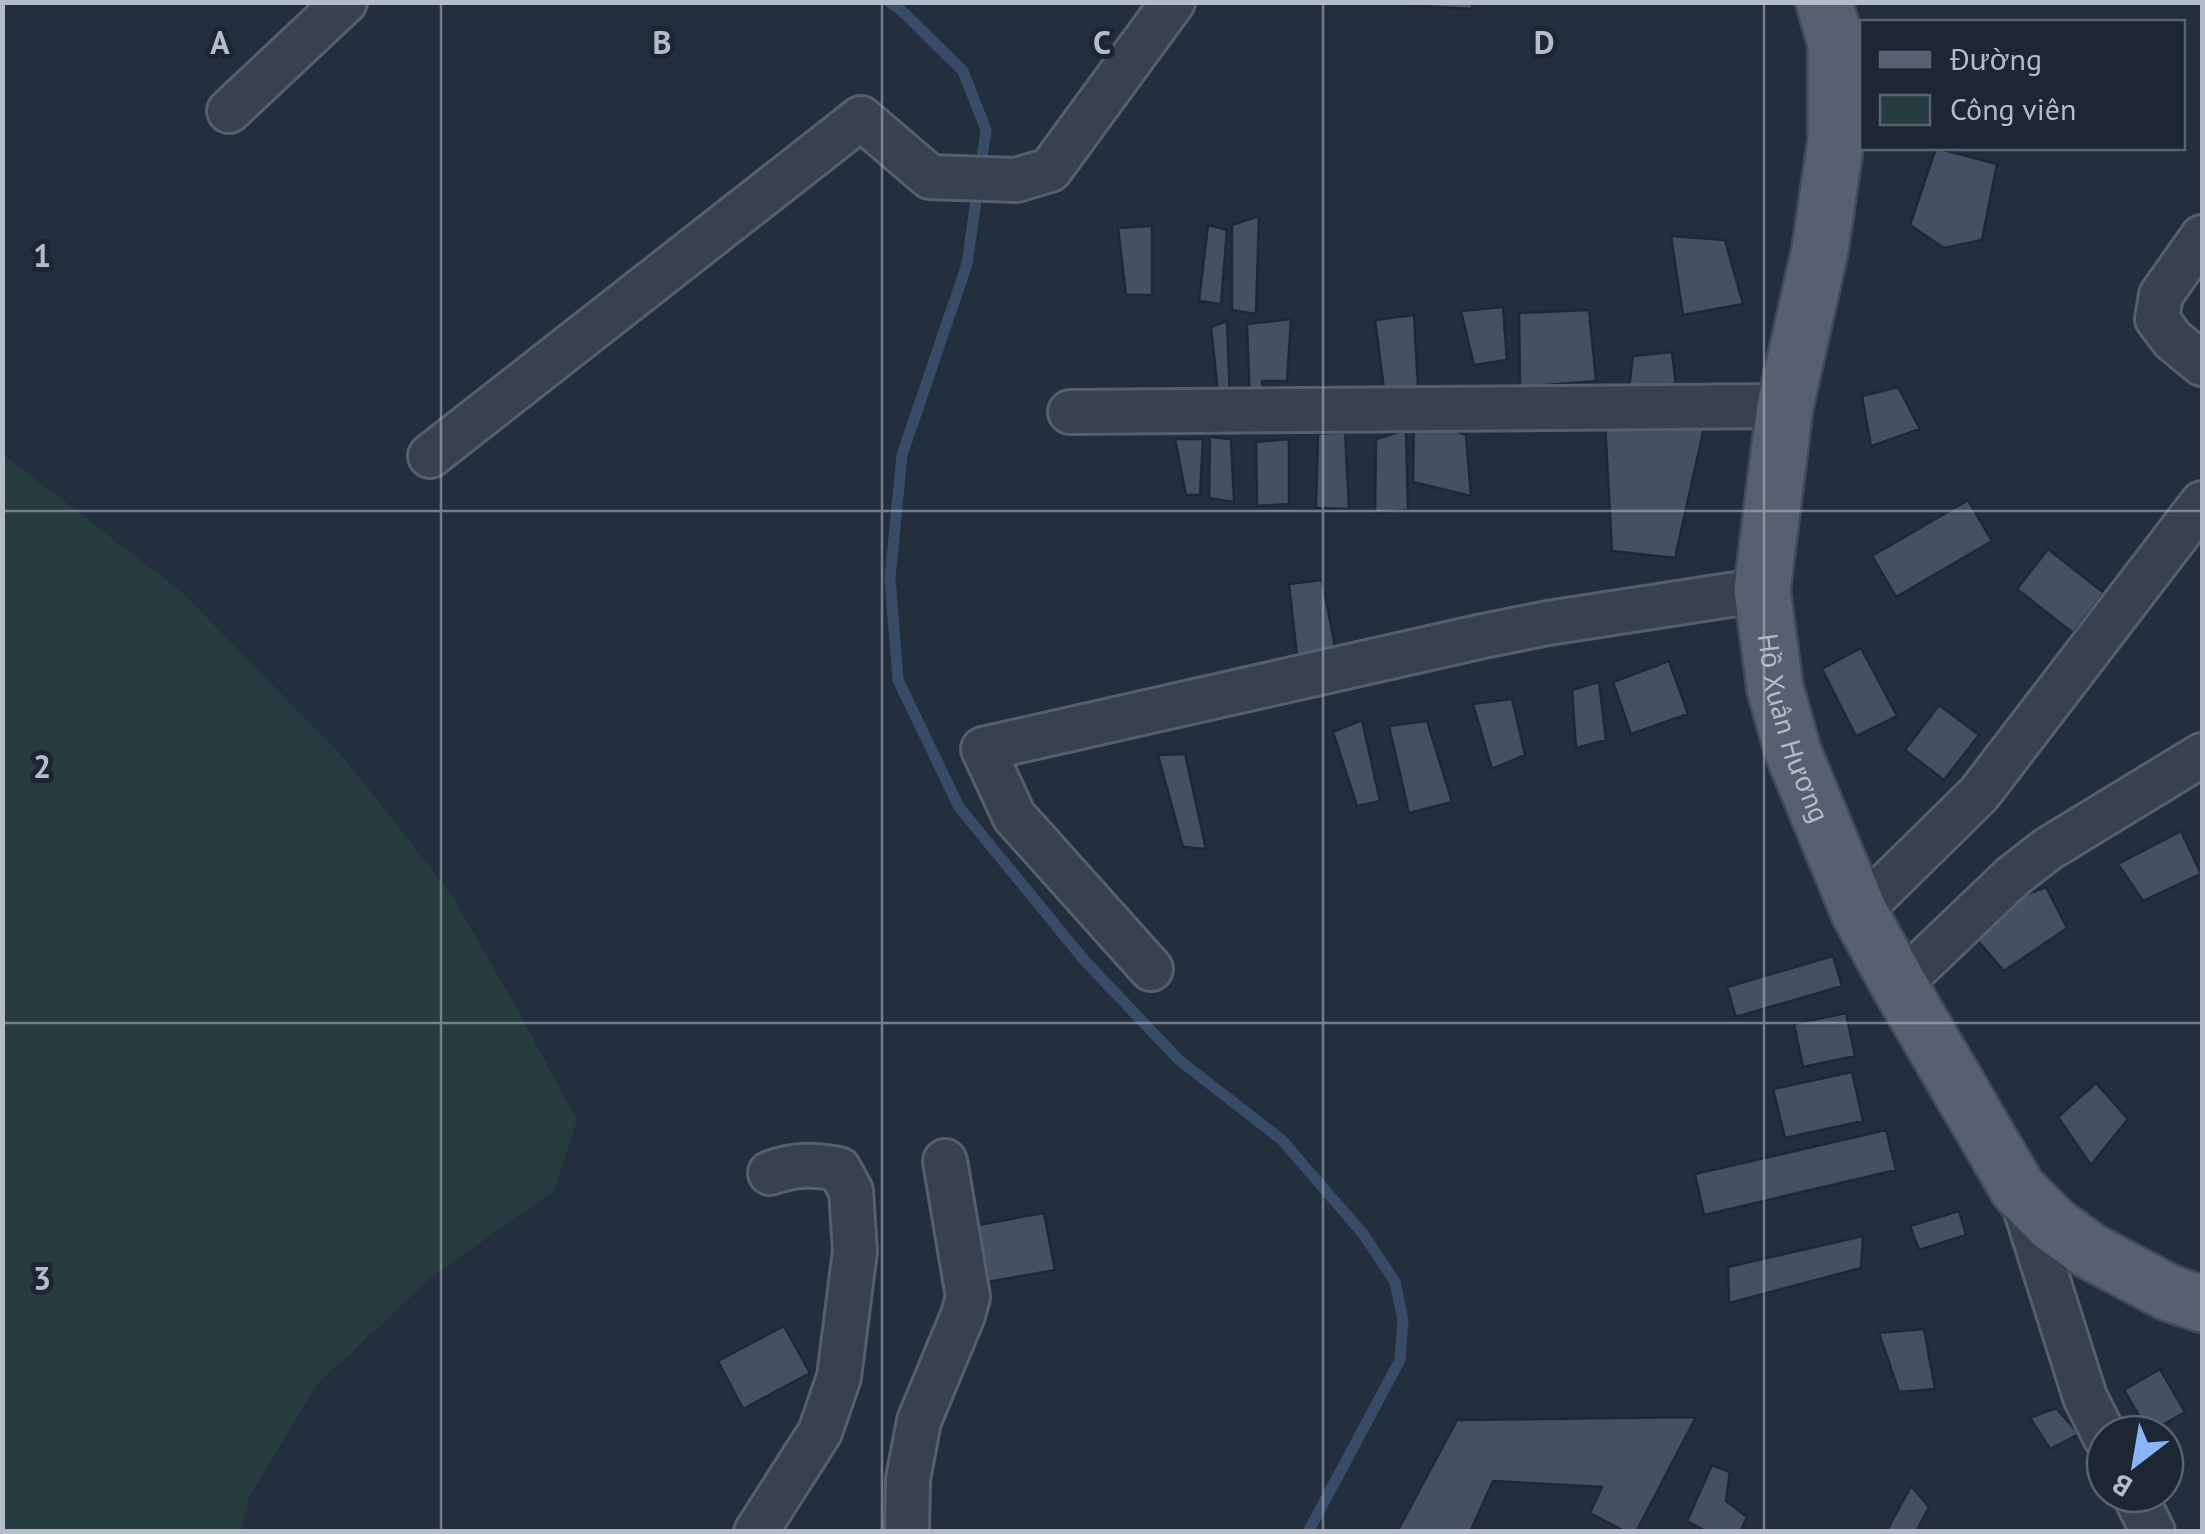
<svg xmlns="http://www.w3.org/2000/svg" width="2205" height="1534" viewBox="0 0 2205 1534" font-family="'PT Sans',sans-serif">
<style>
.green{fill:#263c3f}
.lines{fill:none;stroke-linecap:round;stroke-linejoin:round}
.stream{stroke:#394c67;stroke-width:11}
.building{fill:#455162;stroke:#1f2835;stroke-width:2.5}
.minor-casing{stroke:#565f6c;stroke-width:48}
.major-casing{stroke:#414a57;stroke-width:60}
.minor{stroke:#38414e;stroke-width:42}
.major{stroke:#56606e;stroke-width:55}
.grid{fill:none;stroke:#b4bcc9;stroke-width:2.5;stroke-opacity:0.55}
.labels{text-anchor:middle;stroke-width:10;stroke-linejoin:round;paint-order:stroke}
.street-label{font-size:28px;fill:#b4bcc9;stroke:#1d2633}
.grid-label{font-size:32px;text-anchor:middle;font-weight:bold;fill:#b4bcc9;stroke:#1d2633;stroke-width:10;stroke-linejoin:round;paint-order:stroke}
</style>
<rect width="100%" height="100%" fill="#242f3e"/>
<path class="green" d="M 3,454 L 184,594 L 348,763 L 451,894 L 517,1009 L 577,1120 L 554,1191 L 431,1277 L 315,1387 L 249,1497 L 241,1531 L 3,1531 Z"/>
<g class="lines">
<path class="stream" d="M 889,2 L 902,11 L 963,71 L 986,130 L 967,264 L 902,455 L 890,578 L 898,680 L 959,807 L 1085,961 L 1179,1060 L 1282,1140 L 1364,1235 L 1395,1282 L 1403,1320 L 1400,1360 L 1308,1532"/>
</g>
<path class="building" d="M 1407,2 L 1473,2 L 1472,9 L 1407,5 Z
M 1936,148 L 1997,164 L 1982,240 L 1944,248 L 1910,225 Z
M 1259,216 L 1256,314 L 1232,310 L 1232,225 Z
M 1208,225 L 1227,230 L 1221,304 L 1199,301 Z
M 1152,226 L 1152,295 L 1126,295 L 1118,228 Z
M 1671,236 L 1725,240 L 1743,304 L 1683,315 Z
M 1503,307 L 1507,360 L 1474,365 L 1461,311 Z
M 1589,310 L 1596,381 L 1520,387 L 1519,313 Z
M 1414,315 L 1418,388 L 1385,397 L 1375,320 Z
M 1291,319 L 1287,381 L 1262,381 L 1263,405 L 1250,405 L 1247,324 Z
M 1227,321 L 1230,402 L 1219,403 L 1211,327 Z
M 1672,352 L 1678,402 L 1628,395 L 1633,356 Z
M 1898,387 L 1920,429 L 1871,446 L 1862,396 Z
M 1414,416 L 1466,435 L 1471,496 L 1413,482 Z
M 1605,423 L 1704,428 L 1675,558 L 1612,551 Z
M 1406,430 L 1408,510 L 1375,513 L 1376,439 Z
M 1345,432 L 1349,509 L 1316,508 L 1318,434 Z
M 1210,437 L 1231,439 L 1234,502 L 1209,498 Z
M 1175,439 L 1203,439 L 1200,495 L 1186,495 Z
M 1289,439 L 1289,504 L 1257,506 L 1256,442 Z
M 1968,500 L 1992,541 L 1896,597 L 1872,556 Z
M 2048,549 L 2104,593 L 2073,633 L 2017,589 Z
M 1322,580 L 1338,661 L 1297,656 L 1289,584 Z
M 1861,648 L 1897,716 L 1856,736 L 1822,669 Z
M 1669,661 L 1688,714 L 1631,734 L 1613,682 Z
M 1599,682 L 1606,740 L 1576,748 L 1572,690 Z
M 1512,699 L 1525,755 L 1492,769 L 1473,704 Z
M 1939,705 L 1979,735 L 1944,780 L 1905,750 Z
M 1362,720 L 1380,801 L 1357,806 L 1333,732 Z
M 1427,721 L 1452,802 L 1409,813 L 1389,726 Z
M 1185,754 L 1206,849 L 1183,847 L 1158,755 Z
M 2181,831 L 2201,874 L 2143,901 L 2118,864 Z
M 2046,887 L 2067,928 L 2004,971 L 1978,941 L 2001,904 Z
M 1833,956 L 1842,986 L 1736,1017 L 1727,987 Z
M 1846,1013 L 1855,1056 L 1803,1067 L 1794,1024 Z
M 1852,1072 L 1863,1121 L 1785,1138 L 1773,1089 Z
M 2096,1083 L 2128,1119 L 2091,1165 L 2058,1117 Z
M 1886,1130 L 1896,1170 L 1704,1215 L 1695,1174 Z
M 1959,1211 L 1966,1235 L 1919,1250 L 1910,1226 Z
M 1044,1213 L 1055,1270 L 988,1282 L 978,1225 Z
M 1863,1236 L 1861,1268 L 1729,1303 L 1728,1267 Z
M 784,1326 L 810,1373 L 743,1409 L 718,1361 Z
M 1924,1329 L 1935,1389 L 1899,1392 L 1879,1333 Z
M 2160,1369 L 2185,1412 L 2149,1433 L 2124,1390 Z
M 2056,1408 L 2079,1434 L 2050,1449 L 2030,1418 Z
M 1696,1417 L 1636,1532 L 1626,1532 L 1590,1513 L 1602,1487 L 1493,1481 L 1470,1532 L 1397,1532 L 1457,1420 Z
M 1712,1465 L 1730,1472 L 1726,1501 L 1747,1517 L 1740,1532 L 1707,1532 L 1687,1521 Z
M 1911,1486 L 1929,1507 L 1916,1532 L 1886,1532 Z"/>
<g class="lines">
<defs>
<path id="minor" d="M 229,111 L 345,2
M 2202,237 L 2161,295 L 2157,319 L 2173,340 L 2202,364
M 1070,412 L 1785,406
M 430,456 L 861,118 L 930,177 L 1016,180 L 1050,170 L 1173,2
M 1859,912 L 1979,794 L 2202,503
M 1151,969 L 1014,816 L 983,749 L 1483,636 L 1548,623 L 1762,590
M 1899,985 L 2012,877 L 2048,849 L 2202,755
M 2020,1192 L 2085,1397 L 2105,1437
M 2134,1494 L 2153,1532
M 756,1532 L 820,1432 L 839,1377 L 855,1251 L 851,1191 L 839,1169 C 814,1164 795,1164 770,1173
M 907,1532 L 908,1479 L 919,1421 L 963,1315 L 968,1297 L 945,1161"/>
<g id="major">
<path id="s1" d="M 1824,2 L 1836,43 L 1836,140 L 1820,250 L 1785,406 L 1762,590 L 1775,688 L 1793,752 L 1859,912 L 1899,985 L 2018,1189 L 2054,1225 L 2090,1251 L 2169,1293 L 2202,1304"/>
</g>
</defs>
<use href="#minor" class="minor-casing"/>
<use href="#major" class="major-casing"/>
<use href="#minor" class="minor"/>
<use href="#major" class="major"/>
</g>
<path class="grid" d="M 441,2 L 441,1532M 882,2 L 882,1532M 1323,2 L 1323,1532M 1764,2 L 1764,1532M 2,511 L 2202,511M 2,1023 L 2202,1023"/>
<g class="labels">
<g class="street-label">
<text dy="10" stroke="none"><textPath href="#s1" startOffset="738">Hồ Xuân Hương</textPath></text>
</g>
</g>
<g class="grid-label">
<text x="220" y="54">A</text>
<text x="662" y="54">B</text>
<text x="1102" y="54">C</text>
<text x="1544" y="54">D</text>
<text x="42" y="267">1</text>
<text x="42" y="778">2</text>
<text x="42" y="1290">3</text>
</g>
<rect width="2205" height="1534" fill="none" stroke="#b4bcc9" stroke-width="10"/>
<rect x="1860" y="20" width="325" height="130" fill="#1d2633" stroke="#59626f" stroke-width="2.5"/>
<rect x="1880" y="52" width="50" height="15" fill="#56606e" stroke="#59626f" stroke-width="2.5"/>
<text x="1950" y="70" font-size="30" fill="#b4bcc9">Đường</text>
<rect x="1880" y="95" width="50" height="30" fill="#263c3f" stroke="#59626f" stroke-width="2.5"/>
<text x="1950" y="120" font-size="30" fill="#b4bcc9">Công viên</text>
<g transform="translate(2135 1464) rotate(211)"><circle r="48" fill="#1d2633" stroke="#59626f" stroke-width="2.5"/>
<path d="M0-8L18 38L0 25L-18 38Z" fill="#8ab4f8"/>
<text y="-15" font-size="28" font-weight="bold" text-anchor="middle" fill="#b4bcc9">B</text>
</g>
</svg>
